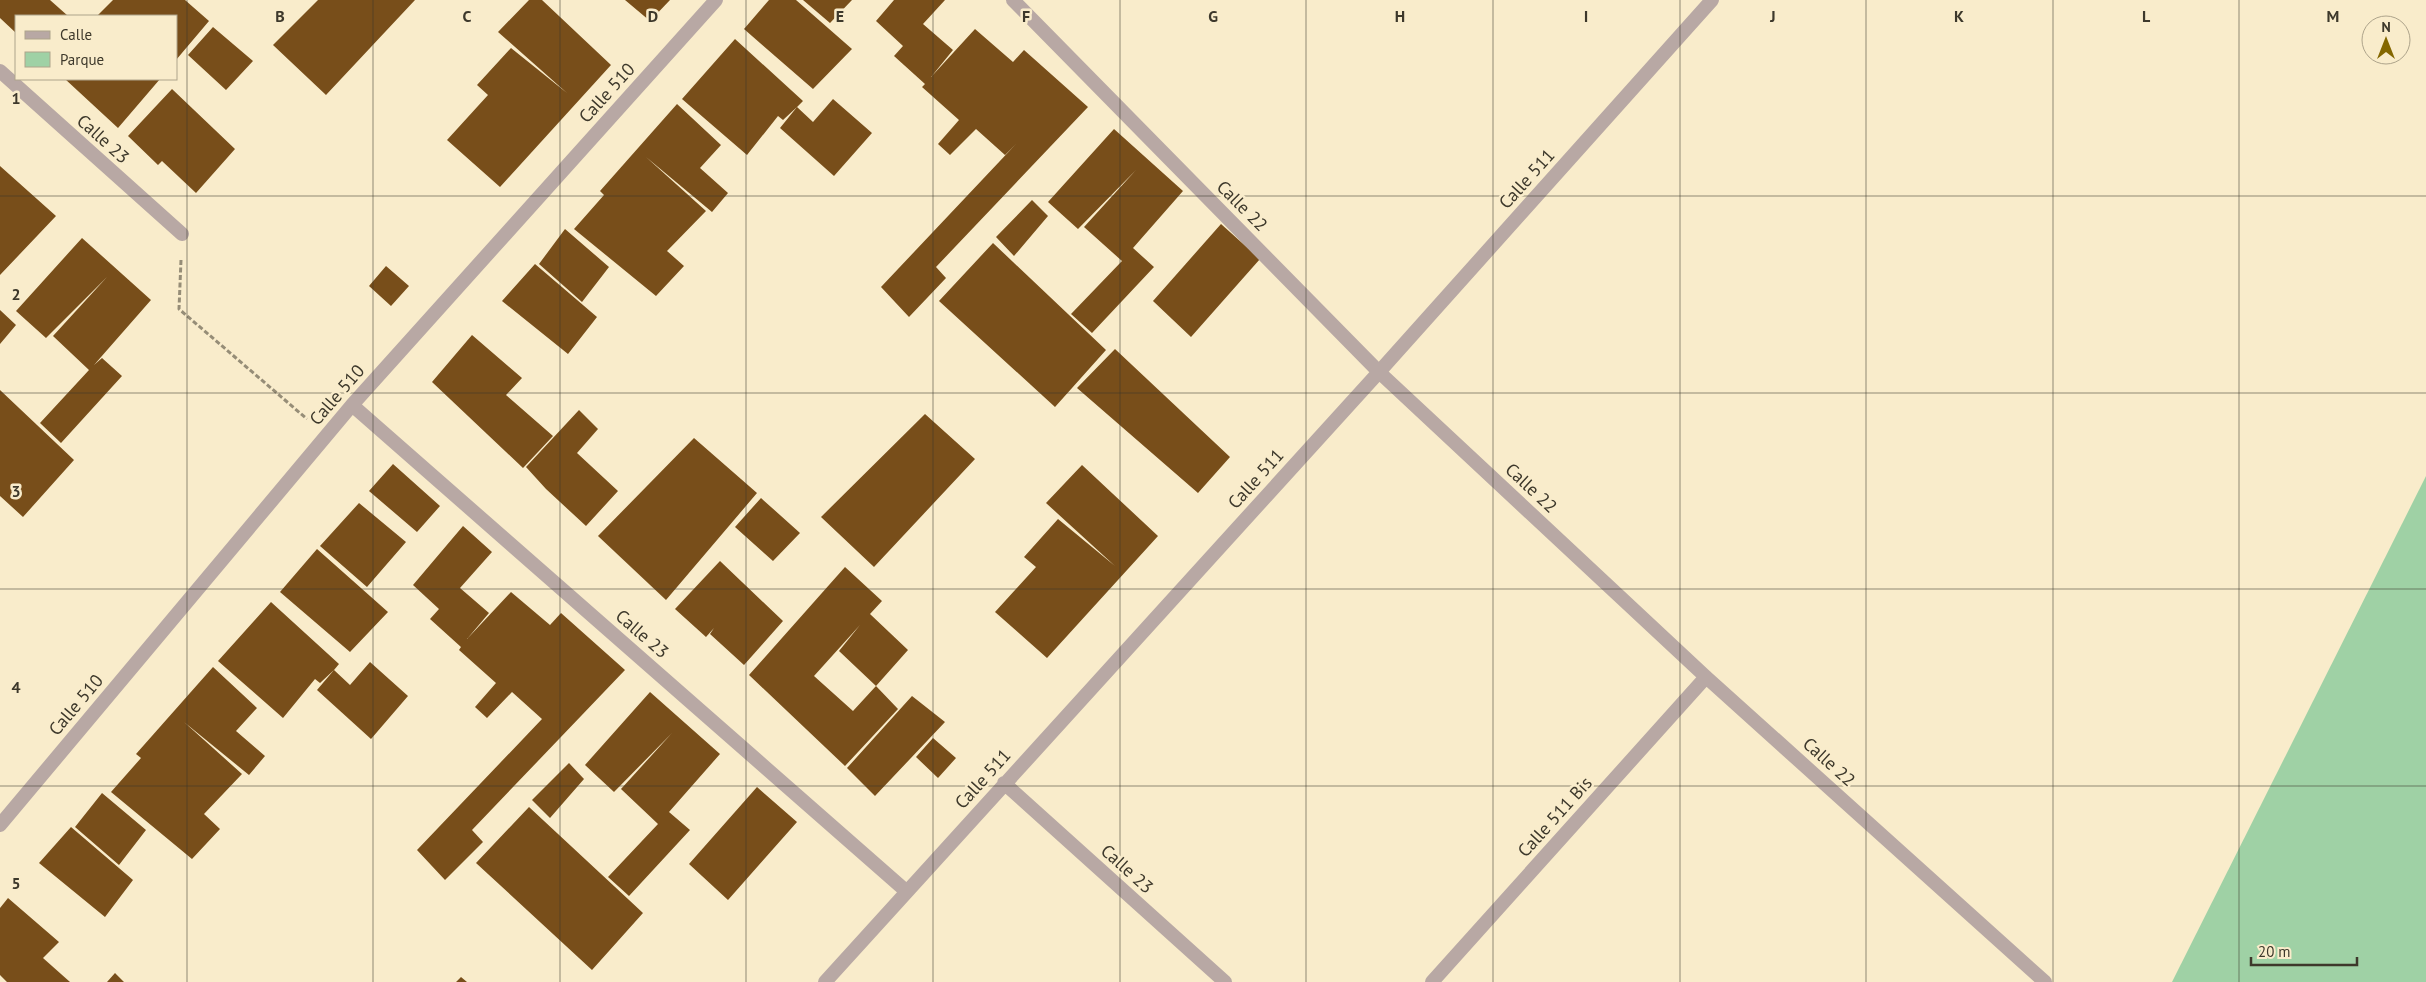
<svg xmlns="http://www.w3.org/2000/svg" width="2426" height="982" viewBox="0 0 2426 982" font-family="'PT Sans',sans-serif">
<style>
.green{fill:#9fd1a5}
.building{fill:#784e1a}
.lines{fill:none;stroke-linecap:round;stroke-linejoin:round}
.path{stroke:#968d77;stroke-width:3;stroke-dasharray:5 2.5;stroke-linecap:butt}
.minor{stroke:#b8a8a4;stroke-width:14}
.grid{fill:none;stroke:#3d382b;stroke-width:1;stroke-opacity:0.55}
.labels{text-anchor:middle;stroke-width:5;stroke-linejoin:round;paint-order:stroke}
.street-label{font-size:18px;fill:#3d382b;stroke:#f9eccb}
.grid-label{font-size:16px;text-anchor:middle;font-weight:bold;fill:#3d382b;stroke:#f9eccb;stroke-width:5;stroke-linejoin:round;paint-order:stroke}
</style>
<rect width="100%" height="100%" fill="#f9eccb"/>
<path class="green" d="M 2426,476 L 2426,982 L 2172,982 Z"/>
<path class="building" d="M 0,0 L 50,0 L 68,16 L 16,16 L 16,33 L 0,18 Z
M 113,0 L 185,0 L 209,21 L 176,60 L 176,16 L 97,16 Z
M 318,0 L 415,0 L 326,95 L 273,45 Z
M 529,0 L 542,0 L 611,65 L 500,187 L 447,140 L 488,95 L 477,85 L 511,48 L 567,93 L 498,32 Z
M 625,0 L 670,0 L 650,21 Z
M 769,0 L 796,0 L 852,49 L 813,89 L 744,29 Z
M 803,0 L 852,0 L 830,23 Z
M 894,0 L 945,0 L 923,24 L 953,50 L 931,77 L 975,29 L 1013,62 L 1024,50 L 1088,107 L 936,267 L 946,278 L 909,317 L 881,287 L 1016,144 L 1005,155 L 976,129 L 950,155 L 938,144 L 959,120 L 922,87 L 925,84 L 894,56 L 903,46 L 876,21 Z
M 213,27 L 253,61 L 226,90 L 188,55 Z
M 735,39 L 803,101 L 797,107 L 813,122 L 833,99 L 872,133 L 834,176 L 780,128 L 797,107 L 783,120 L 778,116 L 747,155 L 682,99 Z
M 65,79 L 160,79 L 118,128 Z
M 172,89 L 235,149 L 196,193 L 162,161 L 158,165 L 128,136 Z
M 677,104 L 721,145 L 700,168 L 728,193 L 712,212 L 646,157 L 706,211 L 667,251 L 684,266 L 656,296 L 574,229 L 604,195 L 600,191 Z
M 1114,129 L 1183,191 L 1133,248 L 1154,267 L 1092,333 L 1071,314 L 1122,261 L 1084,227 L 1136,170 L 1078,229 L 1048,202 Z
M 0,166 L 56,216 L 0,275 Z
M 1032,200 L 1048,216 L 1014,256 L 996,237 Z
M 1221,224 L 1260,259 L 1191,337 L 1153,301 Z
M 565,229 L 609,267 L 582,302 L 539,264 Z
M 82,238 L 151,300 L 94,365 L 102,358 L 122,376 L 61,443 L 40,423 L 89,370 L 53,336 L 107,277 L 46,338 L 16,311 Z
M 993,243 L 1106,350 L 1055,407 L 939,301 Z
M 535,264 L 597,317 L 568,354 L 502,301 Z
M 386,266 L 409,286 L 391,306 L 369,286 Z
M 0,310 L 16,325 L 0,344 Z
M 472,335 L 522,378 L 506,395 L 553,436 L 523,468 L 432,382 Z
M 1115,349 L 1230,457 L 1198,493 L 1077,388 Z
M 0,390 L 74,460 L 23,517 L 0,496 Z
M 579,410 L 598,429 L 577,453 L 618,491 L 586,526 L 546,489 L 526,467 Z
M 925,414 L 975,459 L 874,567 L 821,517 Z
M 694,438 L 757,493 L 666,600 L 598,536 Z
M 393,464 L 440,506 L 417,532 L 369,491 Z
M 1082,465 L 1158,536 L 1047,658 L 995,612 L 1036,567 L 1024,557 L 1058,519 L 1115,566 L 1046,503 Z
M 761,498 L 800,533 L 773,561 L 735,527 Z
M 359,503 L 406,542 L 367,587 L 320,546 Z
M 463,526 L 492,552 L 460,588 L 489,613 L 467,639 L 511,592 L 550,625 L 561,613 L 625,670 L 472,830 L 483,842 L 445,880 L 417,850 L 542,719 L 512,692 L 487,718 L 475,707 L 496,683 L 459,650 L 461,647 L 430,619 L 439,609 L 413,585 Z
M 317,549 L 388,612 L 350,652 L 280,592 Z
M 720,561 L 783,621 L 744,665 L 710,634 L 714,628 L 706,637 L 675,609 Z
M 845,567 L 882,601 L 870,614 L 908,650 L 876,686 L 839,651 L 860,625 L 814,676 L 853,711 L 876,686 L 898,709 L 845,766 L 749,675 Z
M 271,602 L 339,664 L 334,670 L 350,685 L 370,662 L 408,696 L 371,739 L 317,690 L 334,670 L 320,683 L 315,679 L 283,718 L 218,661 Z
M 213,667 L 257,708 L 236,731 L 265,756 L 249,775 L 184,722 L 242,774 L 204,814 L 220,829 L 192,859 L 111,792 L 141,758 L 136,754 Z
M 650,692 L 720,754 L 669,812 L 690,830 L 629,896 L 608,877 L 658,824 L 621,789 L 672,733 L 614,792 L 585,765 Z
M 912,696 L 945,722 L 875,796 L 847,768 Z
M 933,738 L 956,758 L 938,778 L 916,757 Z
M 569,763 L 584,779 L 550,818 L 532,800 Z
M 757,787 L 797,822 L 728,900 L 689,864 Z
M 102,793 L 146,830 L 119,865 L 75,827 Z
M 529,807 L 643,913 L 592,970 L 476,863 Z
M 71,827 L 133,880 L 105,917 L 39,863 Z
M 8,898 L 59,942 L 43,958 L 70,982 L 7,982 L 0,975 L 0,908 Z
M 115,973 L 124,982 L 107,982 Z
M 461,977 L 467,982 L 456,982 Z"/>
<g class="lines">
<path class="path" d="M 181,260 L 179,309 L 307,419"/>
<path class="minor" d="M 1013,0 L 1379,372 L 1706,677 L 2045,982
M 0,71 L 182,234
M 352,405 L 906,891
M 1004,783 L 1225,982
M 0,825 L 352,405 L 716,0
M 825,982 L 1379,372 L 1712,0
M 1432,982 L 1706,677"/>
</g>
<path class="grid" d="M 187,0 L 187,982M 373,0 L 373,982M 560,0 L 560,982M 746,0 L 746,982M 933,0 L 933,982M 1120,0 L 1120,982M 1306,0 L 1306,982M 1493,0 L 1493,982M 1680,0 L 1680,982M 1866,0 L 1866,982M 2053,0 L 2053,982M 2239,0 L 2239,982M 0,196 L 2426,196M 0,393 L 2426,393M 0,589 L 2426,589M 0,786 L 2426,786"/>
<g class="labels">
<g class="street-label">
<text transform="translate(607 93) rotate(-48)" y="6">Calle 510</text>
<text transform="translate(103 139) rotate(42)" y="6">Calle 23</text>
<text transform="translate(1527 179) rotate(-48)" y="6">Calle 511</text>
<text transform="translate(1242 206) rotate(45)" y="6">Calle 22</text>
<text transform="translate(337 395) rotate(-49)" y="6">Calle 510</text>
<text transform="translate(1256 479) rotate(-48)" y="6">Calle 511</text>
<text transform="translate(1531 488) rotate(43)" y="6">Calle 22</text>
<text transform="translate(642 634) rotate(41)" y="6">Calle 23</text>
<text transform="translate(76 705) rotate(-50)" y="6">Calle 510</text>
<text transform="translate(1829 762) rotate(42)" y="6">Calle 22</text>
<text transform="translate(983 779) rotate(-48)" y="6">Calle 511</text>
<text transform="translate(1555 817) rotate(-48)" y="6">Calle 511 Bis</text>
<text transform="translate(1127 869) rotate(42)" y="6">Calle 23</text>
</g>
</g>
<g class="grid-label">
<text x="280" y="22">B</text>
<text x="467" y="22">C</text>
<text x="653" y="22">D</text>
<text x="840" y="22">E</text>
<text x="1026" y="22">F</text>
<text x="1213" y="22">G</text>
<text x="1400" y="22">H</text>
<text x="1586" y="22">I</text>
<text x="1773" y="22">J</text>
<text x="1959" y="22">K</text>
<text x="2146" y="22">L</text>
<text x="2333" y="22">M</text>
<text x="16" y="104">1</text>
<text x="16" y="300">2</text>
<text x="16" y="497">3</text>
<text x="16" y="693">4</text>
<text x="16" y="889">5</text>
</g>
<rect x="15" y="15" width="162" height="65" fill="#f9eccb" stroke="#aea48b"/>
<rect x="25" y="31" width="25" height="8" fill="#b8a8a4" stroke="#aea48b"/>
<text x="60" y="40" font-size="15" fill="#3d382b">Calle</text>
<rect x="25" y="52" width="25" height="15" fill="#9fd1a5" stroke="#aea48b"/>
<text x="60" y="65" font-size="15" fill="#3d382b">Parque</text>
<g transform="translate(2386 40)"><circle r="24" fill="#f9eccb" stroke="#aea48b"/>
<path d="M0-4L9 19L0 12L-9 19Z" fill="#846700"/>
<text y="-8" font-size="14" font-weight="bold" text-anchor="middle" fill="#3d382b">N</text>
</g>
<path d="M2251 957v8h106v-8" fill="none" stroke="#3d382b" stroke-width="2.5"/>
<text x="2258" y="957" font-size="15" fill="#3d382b" stroke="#f9eccb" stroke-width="4" paint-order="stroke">20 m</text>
</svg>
